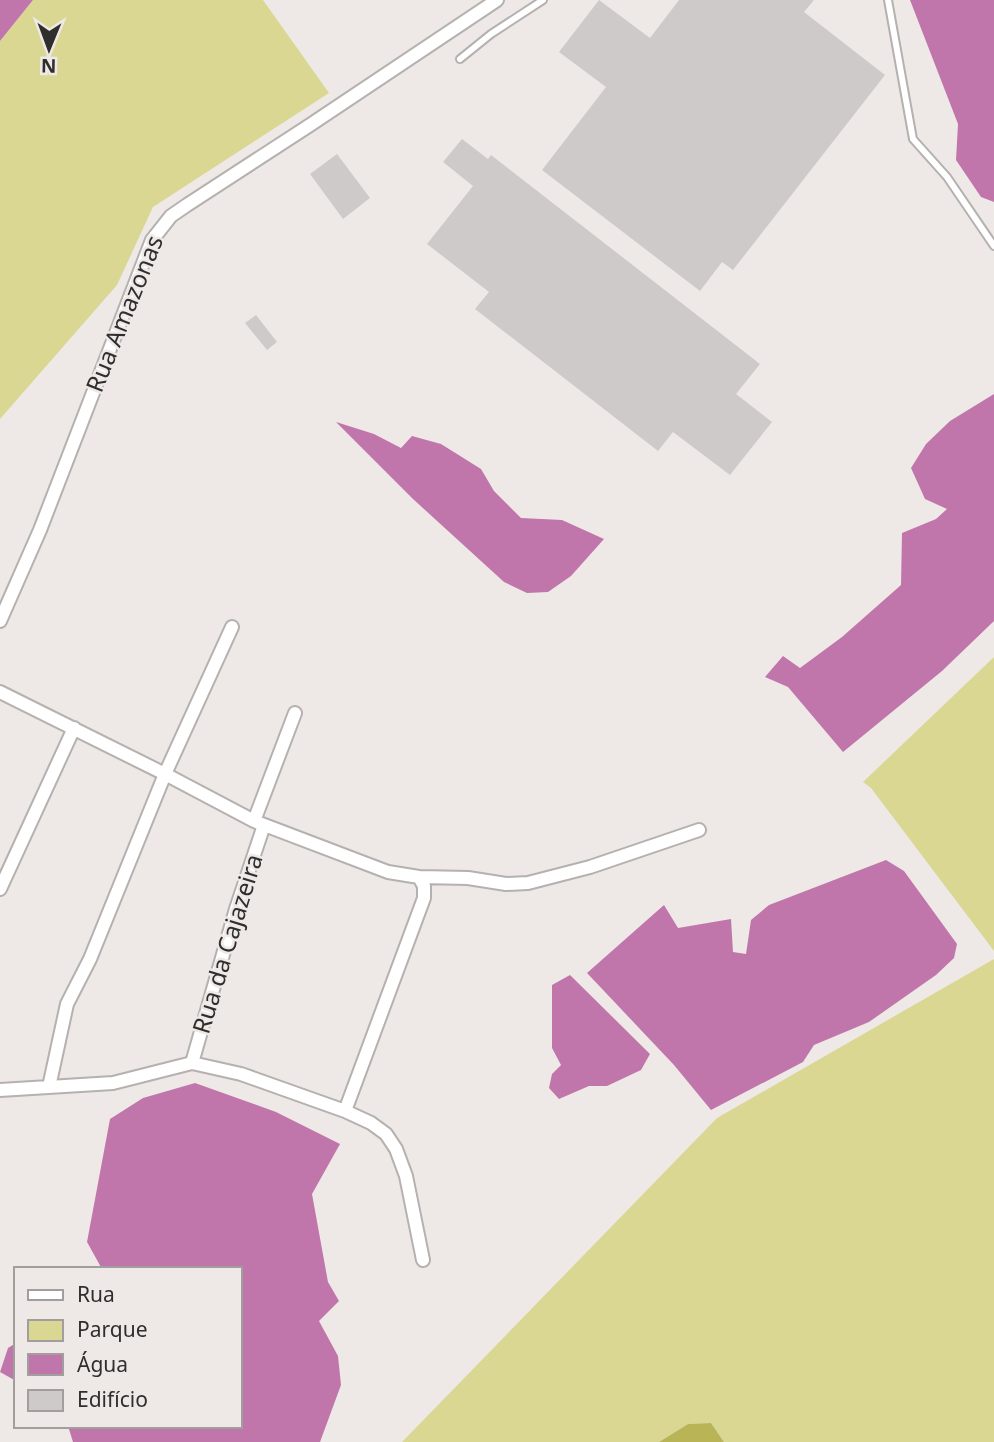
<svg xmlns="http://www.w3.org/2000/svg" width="994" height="1442" viewBox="0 0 994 1442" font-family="'Noto Sans',sans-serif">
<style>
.green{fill:#dad793}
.forest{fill:#b9b456}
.water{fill:#c176ab}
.building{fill:#cfcaca}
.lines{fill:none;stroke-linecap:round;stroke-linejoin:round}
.service-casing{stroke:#b5b1af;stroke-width:10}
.minor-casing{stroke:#b5b1af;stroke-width:16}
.service{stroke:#fff;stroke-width:6}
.minor{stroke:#fff;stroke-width:12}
.labels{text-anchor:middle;stroke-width:5;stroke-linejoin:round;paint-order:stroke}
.street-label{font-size:24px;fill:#302e2d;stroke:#eee9e7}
</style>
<rect width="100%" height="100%" fill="#eee9e7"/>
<path class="green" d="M 33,0 L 263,0 L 329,93 L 153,207 L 117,285 L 0,419 L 0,41 Z
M 994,657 L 994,951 L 871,788 L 863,782 Z
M 994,959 L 994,1442 L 724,1442 L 711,1423 L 688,1424 L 659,1442 L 402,1442 L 717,1118 Z"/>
<path class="forest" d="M 711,1423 L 724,1442 L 659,1442 L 688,1424 Z"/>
<path class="water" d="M 0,0 L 33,0 L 0,41 Z
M 910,0 L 994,0 L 994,202 L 981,197 L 956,160 L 958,124 Z
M 994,394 L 994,621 L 942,671 L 843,752 L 788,687 L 765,677 L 783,656 L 800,668 L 842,637 L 901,585 L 902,533 L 936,519 L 947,509 L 925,499 L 911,468 L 926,444 L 950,421 Z
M 336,422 L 374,434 L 401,448 L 412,436 L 441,444 L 481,469 L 494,491 L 521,518 L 562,520 L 604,539 L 571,576 L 548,592 L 527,593 L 504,582 L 413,499 Z
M 886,860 L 904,871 L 957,944 L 954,958 L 936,975 L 869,1022 L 814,1045 L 803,1062 L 711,1110 L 674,1065 L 587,973 L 664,905 L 678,928 L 731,919 L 733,952 L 746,954 L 751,920 L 769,905 Z
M 570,975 L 650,1054 L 641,1070 L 607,1086 L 589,1086 L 559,1099 L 549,1088 L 552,1074 L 561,1065 L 552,1048 L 552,985 Z
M 195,1083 L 276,1112 L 340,1144 L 312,1194 L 328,1282 L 339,1301 L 319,1321 L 338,1356 L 341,1385 L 320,1442 L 73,1442 L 68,1426 L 240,1426 L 240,1269 L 102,1269 L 87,1242 L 110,1119 L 143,1098 Z
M 16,1343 L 16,1381 L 0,1372 L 8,1348 Z"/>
<path class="building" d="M 599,0 L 650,38 L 679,0 L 814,0 L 804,12 L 885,75 L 733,270 L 722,262 L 700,291 L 542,170 L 606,87 L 559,52 Z
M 462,139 L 488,159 L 491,155 L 760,364 L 736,394 L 772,422 L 730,475 L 673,432 L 658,451 L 475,309 L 489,292 L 427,244 L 473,186 L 443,162 Z
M 337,154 L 370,198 L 343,219 L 310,174 Z
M 256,315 L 277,342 L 267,350 L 245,323 Z"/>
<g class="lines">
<defs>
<path id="service" d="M 888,0 L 913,139 L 947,177 L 994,246
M 460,59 L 491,34 L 543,0"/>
<path id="minor" d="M 0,621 L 40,530 L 152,240 L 171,216 L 187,205 L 310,125 L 497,0
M 0,692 L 165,774 L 254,821 L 388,872 L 419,877 L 468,878 L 506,884 L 528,883 L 590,867 L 699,830
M 254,821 L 295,713
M 0,889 L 74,728
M 192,1063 L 236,909 L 264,825
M 49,1087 L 67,1004 L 90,959 L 165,774 L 232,627
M 0,1090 L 113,1083 L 192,1063 L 241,1074 L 345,1111 L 371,1123 L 386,1134 L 396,1149 L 406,1176 L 423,1260
M 345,1111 L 424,898 L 424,886 L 419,877"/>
</defs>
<use href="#service" class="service-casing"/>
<use href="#minor" class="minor-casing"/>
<use href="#service" class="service"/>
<use href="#minor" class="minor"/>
</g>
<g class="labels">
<g class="street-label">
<text transform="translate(125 314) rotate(-68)" y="8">Rua Amazonas</text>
<text transform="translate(228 944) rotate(-73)" y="8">Rua da Cajazeira</text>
</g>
</g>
<rect x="14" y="1267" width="228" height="161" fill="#eee9e7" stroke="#a29e9d" stroke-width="2"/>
<rect x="28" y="1290" width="35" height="10" fill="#ffffff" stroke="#a29e9d" stroke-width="2"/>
<text x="77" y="1302" font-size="21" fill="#302e2d">Rua</text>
<rect x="28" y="1320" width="35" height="21" fill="#dad793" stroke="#a29e9d" stroke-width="2"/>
<text x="77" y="1337" font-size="21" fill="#302e2d">Parque</text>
<rect x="28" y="1354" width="35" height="21" fill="#c176ab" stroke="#a29e9d" stroke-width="2"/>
<text x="77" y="1372" font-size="21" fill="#302e2d">Água</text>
<rect x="28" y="1390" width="35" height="21" fill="#cfcaca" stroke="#a29e9d" stroke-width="2"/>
<text x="77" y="1407" font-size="21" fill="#302e2d">Edifício</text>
<g transform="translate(49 49) rotate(181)" stroke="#eee9e7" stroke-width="5" paint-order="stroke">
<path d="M0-5L12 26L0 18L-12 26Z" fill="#302e2d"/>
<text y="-10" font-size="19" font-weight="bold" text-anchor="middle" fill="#302e2d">N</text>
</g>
</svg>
